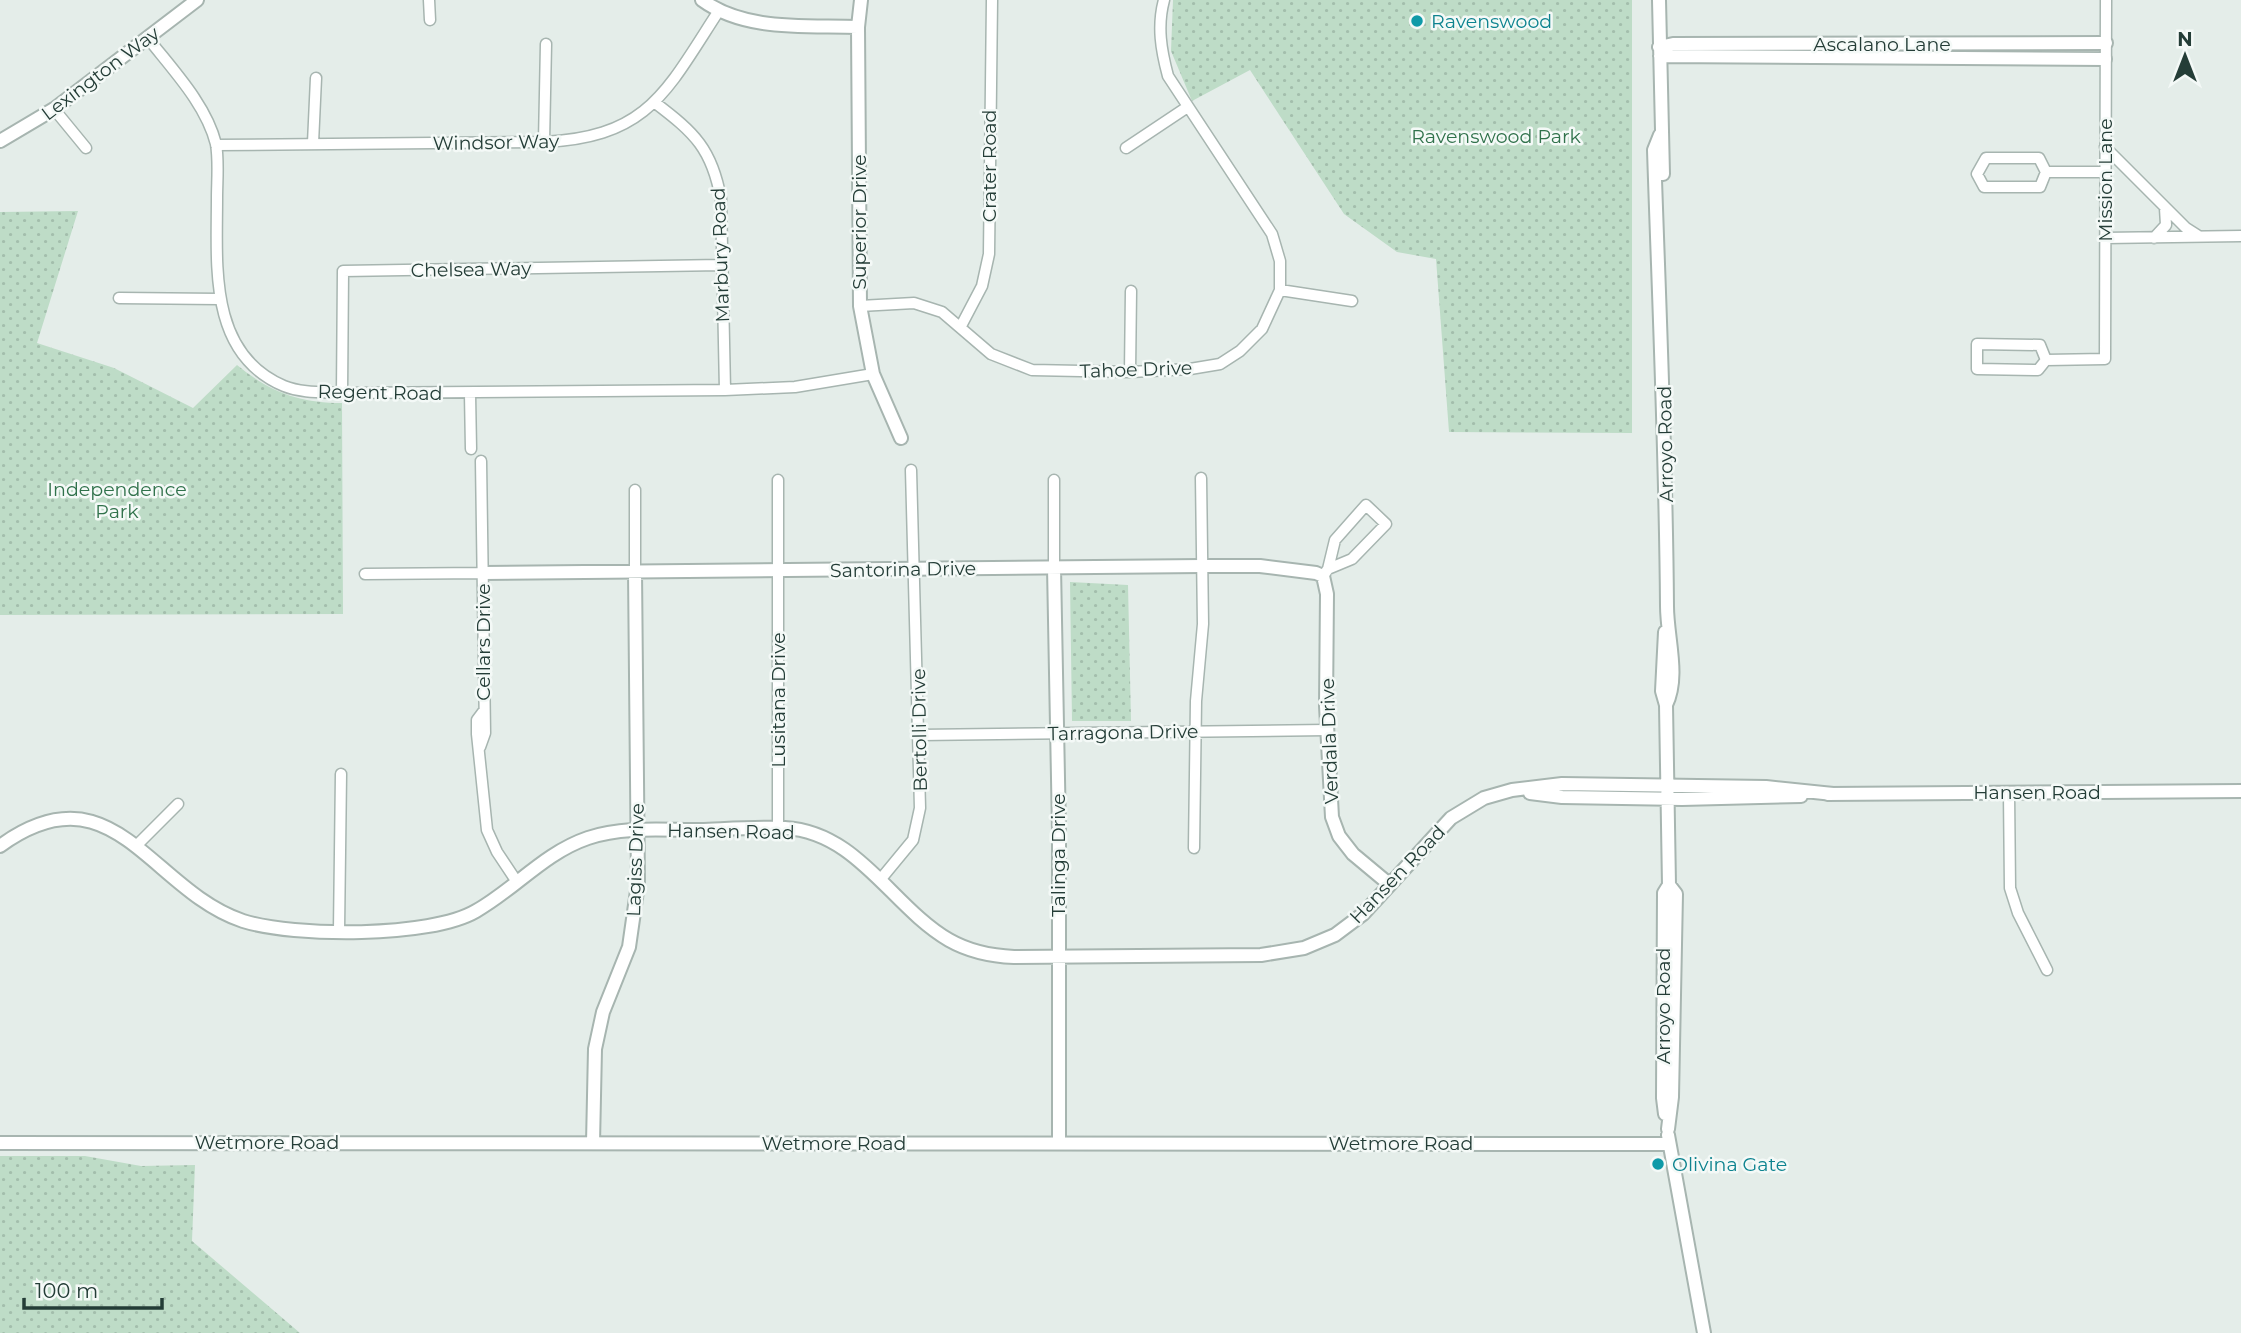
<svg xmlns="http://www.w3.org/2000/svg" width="2241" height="1333" viewBox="0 0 2241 1333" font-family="Montserrat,sans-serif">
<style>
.grass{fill:url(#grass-dots)}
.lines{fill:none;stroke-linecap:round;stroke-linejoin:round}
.minor-casing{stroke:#a7b5b0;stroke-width:13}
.tertiary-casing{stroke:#a7b5b0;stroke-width:16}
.minor{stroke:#fff;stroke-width:10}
.tertiary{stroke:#fff;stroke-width:12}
.culture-dot{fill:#0f9aa8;stroke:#f4f9f7;stroke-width:2.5}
.labels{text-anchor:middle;stroke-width:5;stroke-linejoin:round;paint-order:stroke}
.culture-label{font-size:19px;fill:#0d838f;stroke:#f4f9f7;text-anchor:start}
.street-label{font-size:19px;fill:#243d37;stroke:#f4f9f7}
.park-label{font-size:19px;fill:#30724b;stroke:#f4f9f7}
</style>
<defs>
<pattern id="grass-dots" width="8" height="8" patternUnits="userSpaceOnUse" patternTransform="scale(1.75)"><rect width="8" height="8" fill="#bedcc7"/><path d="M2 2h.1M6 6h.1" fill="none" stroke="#a3beac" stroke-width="1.8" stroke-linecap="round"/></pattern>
</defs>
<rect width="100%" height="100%" fill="#e4ede9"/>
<path class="grass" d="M 1173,0 L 1632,0 L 1632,433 L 1449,432 L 1436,259 L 1397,252 L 1344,214 L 1250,70 L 1192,101 L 1171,51 Z
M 78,211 L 37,343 L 114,368 L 193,408 L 237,365 C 270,392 299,403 342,403 L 343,614 L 0,615 L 0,212 Z
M 1070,582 L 1128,585 L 1131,721 L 1072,721 Z
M 0,1156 L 85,1156 L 141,1166 L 195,1165 L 192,1241 L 300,1333 L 0,1333 Z"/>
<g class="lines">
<defs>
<path id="minor" d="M 429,0 L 430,20
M 147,37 C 172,69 206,104 216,144 C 219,161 217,181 217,198 C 217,265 208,354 284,386 C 301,393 323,392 342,393 L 725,390 L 795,387 L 873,374
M 654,102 C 695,133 712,149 721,199 L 725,390
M 54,109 L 86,148
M 544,142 L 546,44
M 313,143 L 316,78
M 216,145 L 544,142 C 648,137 666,92 718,12
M 2105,147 L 2186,228 L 2197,235
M 1126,148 L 1186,108
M 2046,172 L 2039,158 L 1986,158 L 1977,174 L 1984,187 L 2040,187 L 2046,172 L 2105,172
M 2105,238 L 2241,236
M 2154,238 L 2166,225 L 2165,208
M 1280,290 L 1352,301
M 119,298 L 219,299
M 860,306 L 914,303 L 942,312 L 991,354 L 1032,370 L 1130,372 L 1190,369 L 1220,364 L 1240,351 L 1262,329 L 1280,290 L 1280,261 L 1272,234 L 1168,76 C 1161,50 1157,26 1164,0
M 961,326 L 982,286 L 989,254 L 992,0
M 2046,360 L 2040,345 L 1977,344 L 1977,369 L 2038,370 L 2046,360 L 2105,359 L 2106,0
M 1130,372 L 1131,291
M 342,393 L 343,271 L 721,265
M 470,394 L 471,449
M 778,480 L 778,828
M 1054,567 L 1054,480
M 635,571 L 635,490
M 365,574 L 483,573
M 1323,576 L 1328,569 L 1335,540 L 1366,505 L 1386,524 L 1352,559 L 1328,569
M 483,712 L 477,720 L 477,734 L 487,830 L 497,852 L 517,882
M 920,735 L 1327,730
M 480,747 L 485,733 L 481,461
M 2009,793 L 2010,888 L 2018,913 L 2047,970
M 137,845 L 178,804
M 1194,848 L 1196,701 L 1203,624 L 1201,478
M 880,880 L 913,840 L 920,808 L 911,470
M 339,930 L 341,774"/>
<path id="tertiary" d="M 702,0 C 746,32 806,25 858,27
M 861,0 L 858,27 L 860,306 L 873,374 L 901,438
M 1659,0 L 1663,174
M 1659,47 L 1673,44 L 2106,43
M 1660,56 L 2105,59
M 1660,135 L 1654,150 C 1659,302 1666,454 1667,606 C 1667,638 1680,676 1666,705
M 0,141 L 54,109 L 197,0
M 1054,567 L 1059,831 L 1059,1143
M 483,573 L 1202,566 L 1260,566 L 1316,573 L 1323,576 L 1327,594 L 1326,706 L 1332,817 L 1339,836 L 1353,854 L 1389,884
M 1665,632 L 1662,691 L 1666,705 L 1669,885 L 1676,894 L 1672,1097 L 1668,1129
M 1530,793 L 1562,797 L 1682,799 L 1801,796
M 1827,794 L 2241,791
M 0,846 C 113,764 150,890 243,921 C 294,937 430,938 476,911 C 515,889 544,853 588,838 C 623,826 664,830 700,830 C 728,829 757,827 785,828 C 858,832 892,907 949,940 C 970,952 991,956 1014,957 L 1261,955 L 1304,948 L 1335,935 L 1363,914 L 1451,818 L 1484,798 L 1512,790 L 1562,784 L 1766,787 L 1833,794
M 1665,1114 L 1663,1098 L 1664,893 L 1669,885
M 1668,1135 L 1704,1333
M 0,1143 L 1669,1144
M 593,1143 L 595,1049 L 603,1012 L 629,947 L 638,884 L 635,571"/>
</defs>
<use href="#minor" class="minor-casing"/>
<use href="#tertiary" class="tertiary-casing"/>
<use href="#minor" class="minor"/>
<use href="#tertiary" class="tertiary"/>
</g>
<g class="culture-dot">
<circle cx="1417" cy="21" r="7"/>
<circle cx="1658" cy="1164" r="7"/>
</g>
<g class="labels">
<g class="culture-label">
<text x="1431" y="28">Ravenswood</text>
<text x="1672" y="1171">Olivina Gate</text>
</g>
<g class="street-label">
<text x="1882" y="51">Ascalano Lane</text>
<text transform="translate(100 73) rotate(-37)" y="7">Lexington Way</text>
<text transform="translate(496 142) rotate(-1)" y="7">Windsor Way</text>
<text transform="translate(989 166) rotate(-90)" y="7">Crater Road</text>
<text transform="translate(2105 180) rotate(-90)" y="7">Mission Lane</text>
<text transform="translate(859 222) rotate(-90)" y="7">Superior Drive</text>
<text transform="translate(720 255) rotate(-92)" y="7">Marbury Road</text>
<text transform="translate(471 269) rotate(-1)" y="7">Chelsea Way</text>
<text transform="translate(1136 369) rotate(-2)" y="7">Tahoe Drive</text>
<text transform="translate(380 392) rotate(1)" y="7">Regent Road</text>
<text transform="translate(1665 444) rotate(-91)" y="7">Arroyo Road</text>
<text transform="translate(903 569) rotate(-1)" y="7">Santorina Drive</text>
<text transform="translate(483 642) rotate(-90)" y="7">Cellars Drive</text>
<text transform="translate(778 700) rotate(-90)" y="7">Lusitana Drive</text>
<text transform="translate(919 730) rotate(-91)" y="7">Bertolli Drive</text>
<text transform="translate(1123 732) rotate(-1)" y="7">Tarragona Drive</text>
<text transform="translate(1329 741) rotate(-92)" y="7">Verdala Drive</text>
<text x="2037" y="799">Hansen Road</text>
<text transform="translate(731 831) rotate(1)" y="7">Hansen Road</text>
<text transform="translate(1058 855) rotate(-90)" y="7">Talinga Drive</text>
<text transform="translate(635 860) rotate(-88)" y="7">Lagiss Drive</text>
<text transform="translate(1397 874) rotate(-46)" y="7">Hansen Road</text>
<text transform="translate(1663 1006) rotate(-90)" y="7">Arroyo Road</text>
<text x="267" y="1149">Wetmore Road</text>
<text x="834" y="1150">Wetmore Road</text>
<text x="1401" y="1150">Wetmore Road</text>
</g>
<g class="park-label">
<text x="1496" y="143">Ravenswood Park</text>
<text x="117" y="496">Independence<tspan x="117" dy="22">Park</tspan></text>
</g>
</g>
<g transform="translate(2185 56)" stroke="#f4f9f7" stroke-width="5" paint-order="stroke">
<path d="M0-5L12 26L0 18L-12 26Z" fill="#243d37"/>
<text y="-10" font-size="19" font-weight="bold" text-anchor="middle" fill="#243d37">N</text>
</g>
<path d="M24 1298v10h138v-10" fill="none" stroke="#243d37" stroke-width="3.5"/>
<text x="35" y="1298" font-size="21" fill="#243d37" stroke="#f4f9f7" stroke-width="5" paint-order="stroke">100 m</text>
</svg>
